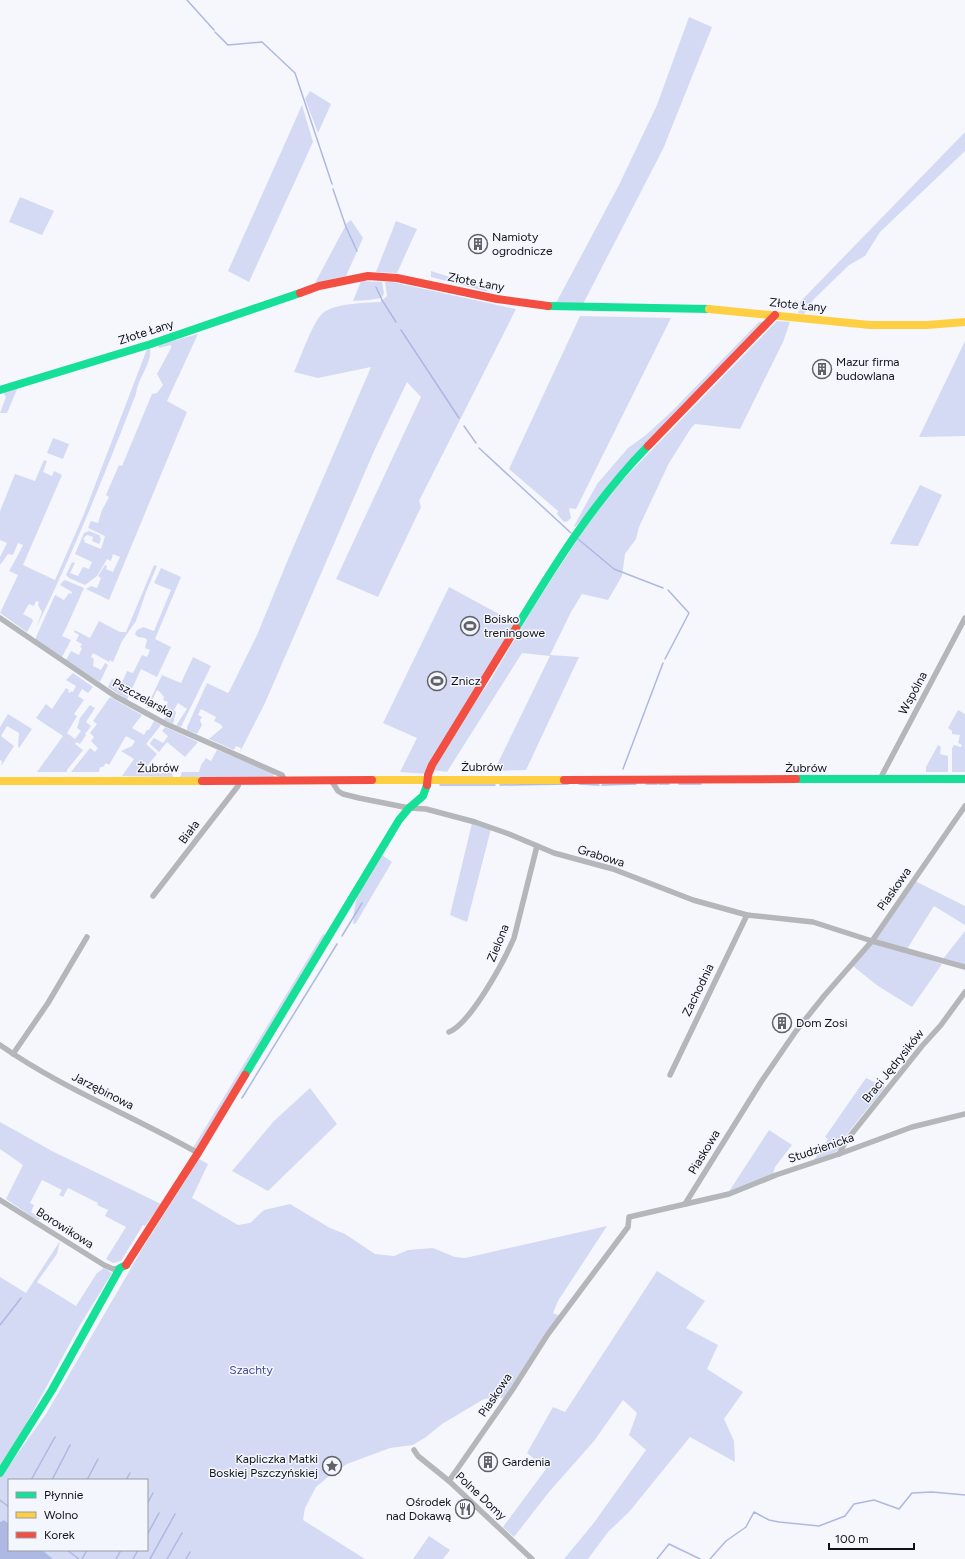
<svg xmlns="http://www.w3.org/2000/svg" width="965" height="1559" font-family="Figtree,sans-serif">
<rect width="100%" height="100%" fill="#f6f7fc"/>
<!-- green -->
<g fill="#d4daf4">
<path d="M689,17L712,27L663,149L583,304L556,303L619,185L657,105Z"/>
<path d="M310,91L331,104L318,133L305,99Z"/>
<path d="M302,105L313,142L249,282L228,271Z"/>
<path d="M965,132V151L880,232L865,256L849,265L814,299L804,314L798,313L801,308L800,302Z"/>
<path d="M20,197L54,211L42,235L9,222Z"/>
<path d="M351,220L363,238L346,276L315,283L347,223Z"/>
<path d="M396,221L417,229L397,273L376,272Z"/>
<path d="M431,271L491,290L485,291L431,277Z"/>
<path d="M361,281L382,282L384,293L382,298L369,300L353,301Z"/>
<path d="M385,282H392L516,309L419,501L421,507L378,597L336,579L421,397L407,382L375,449L265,703L240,752L241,748L236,746L234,750L209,739L223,727L220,724L214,721L216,717L201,709L198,715L202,717L200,720L202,725L197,734L187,730V727L207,683L228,693L230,690L257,635L289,557L371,367L318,378L294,372C300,359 313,321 323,313C335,303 364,303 380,302L387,296Z"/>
<path d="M580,316L671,318L576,509L569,508L571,518L568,521L564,522L557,514L558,511L509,469Z"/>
<path d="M766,321L575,527L574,526L597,484L628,448L646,435L672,411L759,322Z"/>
<path d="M777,321L790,322L783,342L740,429L695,424L691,428L669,463L639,527L636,539L625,554L622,576L608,600L582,594L571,612L550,655L579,657L526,770L494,771L550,656L522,653L447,772L433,770L454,733L492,678L534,606L583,531L614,489Z"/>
<path d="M198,334L167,401L187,412L109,600L86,589L91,586L97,588L101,578L98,576L105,565L107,566L106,569L113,572L120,557L113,554L111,561L107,559L97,576L85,585L69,578L66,575L72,562L75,563L70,573L78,576L83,567L89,569L92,562L75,554L84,533L89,531L99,535L101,539L99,544L92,541L93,537L87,535L83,539L85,540L84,542L101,549L105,536L88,528L91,521L98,523L102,510L109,497L106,495L119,465L122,466L152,394L157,393L163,385L157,374L171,348V345L159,348L158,345Z"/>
<path d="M965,341V436L919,437Z"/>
<path d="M150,348C153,363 137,379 136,394C105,473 74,552 36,628L42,612L38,605L39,602L36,601L34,606L29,604L23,614L32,619L33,621L27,632L0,613L18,575L9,571C14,562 19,554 23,545L18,543L13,555L8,554L0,565V557L7,543L0,540V511L15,474L35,481L44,460L47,461L43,472L52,476L54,471L62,475L23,565L55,580L84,514L147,349Z"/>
<path d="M18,387L7,413H0L6,397L4,394L5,391Z"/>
<path d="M53,438L69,444L63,459L47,453Z"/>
<path d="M920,485L942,495L918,546L890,544Z"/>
<path d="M154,565L157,566L146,592L136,621L122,641L113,662L110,660L109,662L93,653L91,657L94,659L93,666L101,670L105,663L108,665L100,682L66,660L71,651L79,655L82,648L80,647L82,644L76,641L79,635L74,632L75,630L67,626L62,636L71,640L62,657L36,640V637L55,595L64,600L69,593L71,594L72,592L60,585L63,581L65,580L84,588L67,626L90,638L99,621L120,632H126Z"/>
<path d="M161,568L181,577L155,639L171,647L157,677L141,669L127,700L108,687L112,679L114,680L113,682L121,685L127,671L133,673L142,655L147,657L150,650L145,648L147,640L145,638L138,637L135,634L137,630L143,627L154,631L171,590L154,583Z"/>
<path d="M449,587L512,621L514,624L428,774L400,772L417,738L383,723Z"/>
<path d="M193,657L211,666L181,727L177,726V724L187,709L178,703L174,710L176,712L173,724L164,720L166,715L163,713L162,715L161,711L162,709L164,710L168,702L163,700L164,697L160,692L157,690L149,707L146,709L162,675L181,683Z"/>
<path d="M73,673L93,687L88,693L82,689L78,696L84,700L74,714L77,716L67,733L75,739L81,731L77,728L80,718L90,705L95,708L86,722L91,726L85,734L86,735L80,744L77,742L75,744L83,750L67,770V772H37L63,736L36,718L46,704L52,709L66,688L69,690L68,692L70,693L71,691L73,692L76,686L66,680Z"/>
<path d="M110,697L142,715L132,728L144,735L147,730H149L154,721L161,725L146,744L157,754L142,772L138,773H172L173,777L112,776H122L134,759L121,751L132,746L135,741L126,736L109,765L106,763L103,767H100L99,772H71L90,748L95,752L98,748L91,741L94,737L90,733L97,724L93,721Z"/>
<path d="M958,710L965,714V772H952V748L954,745L961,747L962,745L958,743L960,735L952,734V731L948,728Z"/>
<path d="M8,714L32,729L19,748L18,746L19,733L7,726L1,736L14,746L1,766L2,761L0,760V727Z"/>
<path d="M165,727L198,742L185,757L167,742L159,752L150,744V743L154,738L163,743L168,736L162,731Z"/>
<path d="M938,745L941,747L940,754L948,756V772H926V767Z"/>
<path d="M217,750L273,773L274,777H180L182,772H199L201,765L206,758L211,761Z"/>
<path d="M472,823L491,829L467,922L450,915Z"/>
<path d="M382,855L392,862L356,923L353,924L354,911L357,897Z"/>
<path d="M915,881L965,906V925L934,906L907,949L875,940Z"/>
<path d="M965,931V965L943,959Z"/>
<path d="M323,934L326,935L197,1150L193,1148Z"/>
<path d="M873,942L942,964L912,1007L878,986L853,966Z"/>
<path d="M866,1078L885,1087L843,1139L837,1151L821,1159L814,1160L828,1139L825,1137Z"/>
<path d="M310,1088L337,1124L268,1191L232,1171L274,1121Z"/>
<path d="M0,1122L52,1151L161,1204L145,1226L143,1225L121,1261L113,1263L106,1259L126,1227L105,1216L108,1210L97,1205L98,1203L68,1188L63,1197L59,1195L62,1190L42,1180L30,1203L34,1205L31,1212L40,1217L39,1220L34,1218L6,1199L23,1165L0,1149Z"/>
<path d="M769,1130L792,1145L775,1167L773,1174L728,1193Z"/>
<path d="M199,1159L208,1164L192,1198L238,1225L250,1223L264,1210L290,1204L330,1228L345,1234L375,1254L394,1256L408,1250L433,1248L455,1257L465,1258L607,1226L558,1301L553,1313L562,1317L506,1399L496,1397L484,1399L442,1424L426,1437L413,1445L390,1448L347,1464L329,1476L316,1487L305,1508L303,1520L365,1559H53L42,1550H147V1480H9V1524L4,1520L0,1522V1478L46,1414L144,1246Z"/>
<path d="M60,1241L57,1254L37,1282L76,1306L97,1273L104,1268L112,1273L80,1325L12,1450L0,1466V1277L26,1293Z"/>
<path d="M657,1271L705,1301L686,1328L718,1345L707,1369L743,1392L724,1419L734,1441L735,1462L690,1437L629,1512L608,1532L588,1559H564L593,1524L646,1450L629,1435L637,1413L623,1400L594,1441L549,1492L514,1537L503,1527L546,1469L527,1453L553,1407L565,1412Z"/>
<path d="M429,1536L450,1550L443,1559H413Z"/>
</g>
<!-- water -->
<path fill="#adb8e3" d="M4,1520L9,1524V1550H42L53,1559H0V1522Z"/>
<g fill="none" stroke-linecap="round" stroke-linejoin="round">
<!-- stream -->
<g stroke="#adb8e3" stroke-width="1.5">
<path d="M187,0L214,30"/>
<path d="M215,32L228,45L262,42L295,73L332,184"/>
<path d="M333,189L346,227L357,251"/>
<path d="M376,287L382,300L396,322"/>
<path d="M401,330L459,418"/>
<path d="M464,426L476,443"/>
<path d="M479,448L571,533"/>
<path d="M578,539L614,569L663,588"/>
<path d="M665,659L689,613L668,590"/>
<path d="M623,769L663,663"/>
<path d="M579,784L599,785"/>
<path d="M646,784H657"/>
<path d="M659,784H669"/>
<path d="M679,784H701"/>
<path d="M440,785H495"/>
<path d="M500,785L568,784"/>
<path d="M602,785L636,784"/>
<path d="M342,936L362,903"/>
<path d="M242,1098L337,944"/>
<path d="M0,1325L21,1298"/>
<path d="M31,1480L55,1437"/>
<path d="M52,1480L70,1445"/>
<path d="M87,1480L98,1459"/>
<path d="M126,1480L130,1473"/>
<path d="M0,1500L9,1507"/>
<path d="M147,1504L153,1493"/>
<path d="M147,1535L159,1513"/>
<path d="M67,1550L79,1559"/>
<path d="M82,1559L87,1550"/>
<path d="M116,1559L121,1550"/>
<path d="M133,1559L138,1550"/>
<path d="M150,1559L175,1514"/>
<path d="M167,1559L182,1533"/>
<path d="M186,1559L190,1552"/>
<path d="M657,1559L669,1544L700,1559"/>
<path d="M710,1559L726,1541L746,1527L754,1512L769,1520L779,1522L819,1526L845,1516L854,1504L874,1500L899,1509L912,1493L932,1492L965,1495"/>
</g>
<!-- street -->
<g stroke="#b5b6b9" stroke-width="5.5">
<path d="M0,618L115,696L166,724L282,775L284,779"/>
<path d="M880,779L965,618"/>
<path d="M331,780L338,791L343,794L359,798L409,808L426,809L475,822L509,834L554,853L613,869L693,900L747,915L813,922L872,941L965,967"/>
<path d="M153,896L238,786L240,780"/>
<path d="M449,1032C471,1023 504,961 514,938L537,846"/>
<path d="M0,1045C61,1088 133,1116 198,1153"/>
<path d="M13,1054L48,1003L87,937"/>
<path d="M670,1075L747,915"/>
<path d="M839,1154L846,1141L922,1046L941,1025L965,992"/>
<path d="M0,1200L104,1265L113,1269L120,1268"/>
<path d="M685,1204L761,1082L796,1031L824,996L872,941L965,806"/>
<path d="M414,1450L418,1456L449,1481L532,1559"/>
<path d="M449,1481L513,1389L548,1334L628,1227L629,1217L729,1194L776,1175L839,1154L912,1127L965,1114"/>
</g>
<!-- fast -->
<g stroke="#16e098" stroke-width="8">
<path d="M548,306L709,309"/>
<path d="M0,390L151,344L300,293"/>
<path d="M516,628C555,564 595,500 648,446"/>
<path d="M796,779H965"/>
<path d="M245,1075L399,820L409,808L423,796L427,785"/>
<path d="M0,1473L52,1390L120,1268L126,1265"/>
</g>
<!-- slow -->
<g stroke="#ffcf43" stroke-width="8">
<path d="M709,309L870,325H927L965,322"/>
<path d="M372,780H564"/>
<path d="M0,781H202"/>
</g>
<!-- jam -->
<g stroke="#f24e42" stroke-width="8">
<path d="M300,293L319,286L368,276L397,278L497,299L548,306"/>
<path d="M648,446L775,315"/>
<path d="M564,780L796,779"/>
<path d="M202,781L372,780"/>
<path d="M427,785L428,775L432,765L516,628"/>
<path d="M126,1265L198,1153L245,1075"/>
</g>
</g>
<!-- icons -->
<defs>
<g id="building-ring" transform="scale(1)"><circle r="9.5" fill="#f4f6fe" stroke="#616267" stroke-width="1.5"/><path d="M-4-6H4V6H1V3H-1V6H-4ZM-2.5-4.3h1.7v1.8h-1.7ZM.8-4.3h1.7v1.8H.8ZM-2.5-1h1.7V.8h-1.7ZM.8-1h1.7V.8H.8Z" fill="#616267"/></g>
<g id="stadium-ring" transform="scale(1)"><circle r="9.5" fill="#f4f6fe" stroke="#616267" stroke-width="1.5"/><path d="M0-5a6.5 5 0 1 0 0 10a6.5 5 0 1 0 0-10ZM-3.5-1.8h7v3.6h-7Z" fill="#616267"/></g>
<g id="sight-ring" transform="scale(1)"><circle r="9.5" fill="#f4f6fe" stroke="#616267" stroke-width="1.5"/><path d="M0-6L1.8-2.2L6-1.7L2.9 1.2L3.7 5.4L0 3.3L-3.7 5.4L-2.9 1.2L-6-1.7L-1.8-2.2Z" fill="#616267"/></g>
<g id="restaurant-ring" transform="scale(1)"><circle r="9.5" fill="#f4f6fe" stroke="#616267" stroke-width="1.5"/><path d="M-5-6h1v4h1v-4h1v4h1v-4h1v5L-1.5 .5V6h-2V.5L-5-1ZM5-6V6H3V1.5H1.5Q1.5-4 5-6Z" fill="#616267"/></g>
</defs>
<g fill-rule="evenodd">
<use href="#building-ring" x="478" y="244"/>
<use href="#building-ring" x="822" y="369"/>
<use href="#stadium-ring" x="470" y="626"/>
<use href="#stadium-ring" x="437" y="681"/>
<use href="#building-ring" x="782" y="1023"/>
<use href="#building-ring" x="488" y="1462"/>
<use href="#sight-ring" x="332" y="1466"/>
<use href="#restaurant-ring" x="465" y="1509"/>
</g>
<g text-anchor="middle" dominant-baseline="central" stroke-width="3" stroke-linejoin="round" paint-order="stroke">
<!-- poi labels -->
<g font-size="12" fill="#111217" stroke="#f4f6fe" text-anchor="start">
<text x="492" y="237">Namioty<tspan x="492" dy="14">ogrodnicze</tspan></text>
<text x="836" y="362">Mazur firma<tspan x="836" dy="14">budowlana</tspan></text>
<text x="484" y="619">Boisko<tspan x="484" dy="14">treningowe</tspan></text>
<text x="451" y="681">Znicz</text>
<text x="796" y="1023">Dom Zosi</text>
<text x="318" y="1459" text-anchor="end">Kapliczka Matki<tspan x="318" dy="14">Boskiej Pszczyńskiej</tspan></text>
<text x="502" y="1462">Gardenia</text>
<text x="451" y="1502" text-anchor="end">Ośrodek<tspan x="451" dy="14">nad Dokawą</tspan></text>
</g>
<!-- street labels -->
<g font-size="12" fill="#111217" stroke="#f4f6fe">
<text transform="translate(476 282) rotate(11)">Złote Łany</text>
<text transform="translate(798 305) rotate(6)">Złote Łany</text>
<text transform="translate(146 332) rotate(-18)">Złote Łany</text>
<text transform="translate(913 693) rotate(-62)">Wspólna</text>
<text transform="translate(143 698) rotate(29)">Pszczelarska</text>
<text x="482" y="767">Żubrów</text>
<text transform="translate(158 768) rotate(-1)">Żubrów</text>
<text x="806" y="768">Żubrów</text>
<text transform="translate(189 832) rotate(-53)">Biała</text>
<text transform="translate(601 856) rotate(17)">Grabowa</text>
<text transform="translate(894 889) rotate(-55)">Piaskowa</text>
<text transform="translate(498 943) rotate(-68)">Zielona</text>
<text transform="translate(698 990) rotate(-64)">Zachodnia</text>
<text transform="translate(893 1066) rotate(-51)">Braci Jędrysików</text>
<text transform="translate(103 1091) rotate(27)">Jarzębinowa</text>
<text transform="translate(821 1148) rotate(-19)">Studzienicka</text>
<text transform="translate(704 1152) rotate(-59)">Piaskowa</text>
<text transform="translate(65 1228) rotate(32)">Borowikowa</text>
<text transform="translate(495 1395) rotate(-56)">Piaskowa</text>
<text transform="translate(481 1496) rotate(43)">Polne Domy</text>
</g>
<!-- park labels -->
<g font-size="12" fill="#414e96" stroke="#f4f6fe">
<text x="251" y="1370">Szachty</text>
</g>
</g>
<!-- legend -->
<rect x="8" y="1479" width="140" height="72" fill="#f4f6fe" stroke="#999ba2"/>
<rect x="16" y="1492" width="20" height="6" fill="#16e098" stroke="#999ba2"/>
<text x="44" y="1499" font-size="12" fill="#111217">Płynnie</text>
<rect x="16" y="1512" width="20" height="6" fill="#ffcf43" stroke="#999ba2"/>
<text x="44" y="1519" font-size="12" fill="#111217">Wolno</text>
<rect x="16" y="1532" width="20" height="6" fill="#f24e42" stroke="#999ba2"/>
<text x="44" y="1539" font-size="12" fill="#111217">Korek</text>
<!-- scale -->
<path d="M829 1543v6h85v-6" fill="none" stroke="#111217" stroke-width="2"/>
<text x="835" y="1543" font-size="12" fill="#111217" stroke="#f4f6fe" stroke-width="3" paint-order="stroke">100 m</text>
</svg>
